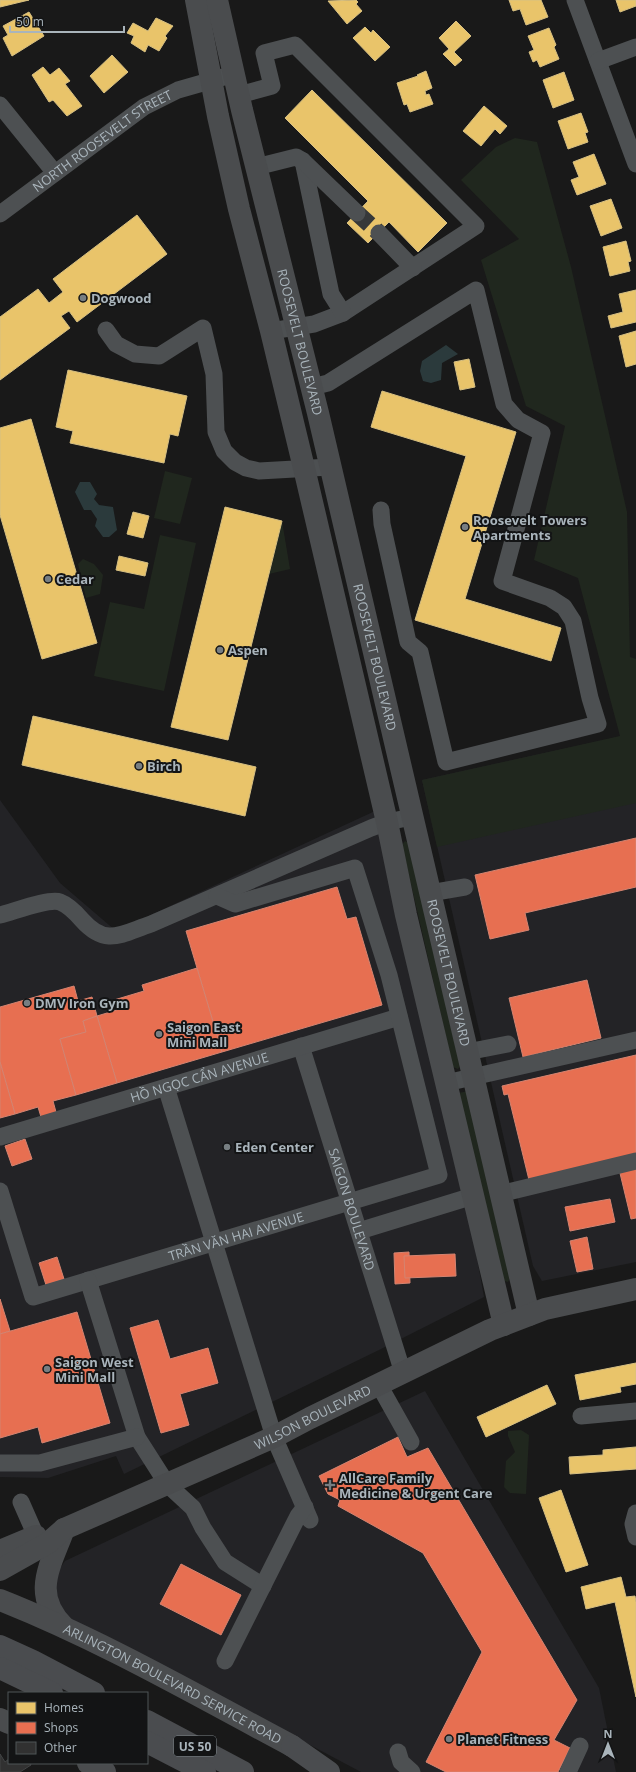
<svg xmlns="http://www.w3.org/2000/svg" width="636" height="1772" font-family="'Open Sans',sans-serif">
<rect width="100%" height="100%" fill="#191919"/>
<!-- built -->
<g fill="#232326">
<path d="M636,733V1262L542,1281L533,1266L422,780Z"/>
<path d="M0,800L60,883L116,931L375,811L468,1208L484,1297L379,1350L124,1474L116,1456L48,1478L0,1477Z"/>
<path d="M425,1391L599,1688L616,1772H361L127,1648L74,1622L57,1610L53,1578L65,1561Z"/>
</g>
<!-- green -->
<g fill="#20271e">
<path d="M515,138L537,142L571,267L627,512L630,657L636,659V803L437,847L422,780L620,736L578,578L534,560L565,426L526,406L481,260L519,239L461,180L496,147Z"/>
<path d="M165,471L192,478L180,524L154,518Z"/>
<path d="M282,521L290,569L269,574Z"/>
<path d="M160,535L196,543L164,691L94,676L110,602L144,609Z"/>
<path d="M83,559L94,564L103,575L100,594L86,598L78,564Z"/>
<path d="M405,841L409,843L460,1066L458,1069L453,1067L402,845Z"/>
<path d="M469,1091L510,1278L508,1282L501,1280L458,1093Z"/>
<path d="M521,1430L529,1435L526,1494L510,1493L504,1487L506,1461L515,1452L508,1436V1431Z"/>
</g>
<!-- water -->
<g fill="#2b3a3c">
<path d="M446,345L458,354L442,363L441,380L431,383L423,381L420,371L422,361Z"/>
<path d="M80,482H90L97,494L94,499L99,505L113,507L117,530L109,537H103L95,526L97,519L91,510H84L75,492Z"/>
</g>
<!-- homes -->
<g fill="#e9c46a" stroke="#d6bf82">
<path d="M0,0H29L0,7Z"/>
<path d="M356,0L358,2L356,4L362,11L347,24L328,1Z"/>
<path d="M509,0H541L548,17L526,25L520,9L513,11Z"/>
<path d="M616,0H636V6L620,12Z"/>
<path d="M29,12L44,36L12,56L3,38L8,35L3,26Z"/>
<path d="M156,18L173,26L165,36L167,38L159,51L148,45L145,52L131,43L134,36L127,33L133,23L148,31Z"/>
<path d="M456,21L471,36L454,52L462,60L455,66L443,54L449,49L439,38Z"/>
<path d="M365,27L371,33L373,30L390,47L375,61L353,38Z"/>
<path d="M549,28L556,45L554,47L559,59L540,67L537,60L533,62L529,52L534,50L528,36Z"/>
<path d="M112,55L128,72L104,93L90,76Z"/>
<path d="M43,67L50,75L59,68L70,81L65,84L82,106L67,116L53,100L49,102L32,75Z"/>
<path d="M426,71L432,88L425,91L426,95L429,94L433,104L410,112L407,104L404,105L397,83L418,76L417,75Z"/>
<path d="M564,72L574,100L553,108L543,80Z"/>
<path d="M312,90L447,223L418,252L389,222L368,243L347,223L368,201L285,118Z"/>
<path d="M484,106L507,126L500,134L495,129L481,146L463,131Z"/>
<path d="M581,113L588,132L585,133L588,142L568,149L558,121Z"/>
<path d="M594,154L606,184L577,195L571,180L579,177L573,162Z"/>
<path d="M611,199L622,228L601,236L590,206Z"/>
<path d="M137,215L167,254L77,322L69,311L61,316L70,328L0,380V317L38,289L49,303L63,292L53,279Z"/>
<path d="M626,241L631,261L628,262L630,271L610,276L603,247Z"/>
<path d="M636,290V322L611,328L608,316L623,312L619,294Z"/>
<path d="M636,331V364L626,367L619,336Z"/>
<path d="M469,359L475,387L460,390L454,362Z"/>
<path d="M68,370L187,396L178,436L170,434L164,463L70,443L73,431L56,427Z"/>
<path d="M382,391L516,432L465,599L561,628L551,661L415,620L466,456L371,427Z"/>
<path d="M31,419L97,643L42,659L0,515V428Z"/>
<path d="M225,507L282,521L228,740L171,727Z"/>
<path d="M133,512L149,516L143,538L127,534Z"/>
<path d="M119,556L148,563L145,576L116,570Z"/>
<path d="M33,716L256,767L245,816L22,765Z"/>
<path d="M636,1363V1384L620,1387L621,1392L580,1400L575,1375Z"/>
<path d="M547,1385L556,1404L486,1437L477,1417Z"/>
<path d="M636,1447V1469L570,1474L569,1457L603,1455V1450Z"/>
<path d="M561,1490L588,1565L566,1572L539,1498Z"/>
<path d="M621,1577L626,1597L635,1596L636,1602V1697L615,1602L586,1609L581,1587Z"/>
</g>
<!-- shops -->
<g fill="#e76f51" stroke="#d48471">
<path d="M636,838V887L525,913L529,930L490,939L475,875Z"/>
<path d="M337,887L347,919L356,917L382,1005L222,1052L186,931Z"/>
<path d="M197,968L222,1052L117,1083L97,1016L117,1010L114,1000L144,991L142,985Z"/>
<path d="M587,980L601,1038L523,1057L509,998Z"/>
<path d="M74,986L78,1001L92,997L97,1016L83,1021L86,1032L60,1039L76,1095L53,1101L56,1112L41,1117L38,1107L15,1114L0,1062V1007Z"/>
<path d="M97,1016L117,1083L76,1095L60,1039L86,1032L83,1021Z"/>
<path d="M636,1055V1155L529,1180L508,1094L504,1095L502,1086Z"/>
<path d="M0,1062L15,1114L0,1118Z"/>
<path d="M25,1139L32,1159L12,1166L5,1146Z"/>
<path d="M636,1165V1218L631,1219L619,1169Z"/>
<path d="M610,1199L615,1222L570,1231L565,1207Z"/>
<path d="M587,1237L593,1269L577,1272L570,1241Z"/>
<path d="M409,1252L410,1283L395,1284L394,1253Z"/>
<path d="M455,1254L456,1276L405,1278L404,1256Z"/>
<path d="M57,1257L64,1279L46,1285L39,1263Z"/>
<path d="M0,1299L10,1331L0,1334Z"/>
<path d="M77,1312L110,1423L42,1443L38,1427L0,1438V1334Z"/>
<path d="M158,1320L170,1359L208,1348L218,1383L180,1394L189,1425L161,1433L130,1328Z"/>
<path d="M398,1437L407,1457L428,1448L577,1700L554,1740L570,1748L558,1772H446L426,1762L482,1652L423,1553L338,1506L340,1500L328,1494L319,1476Z"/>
<path d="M181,1564L241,1595L221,1635L160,1604Z"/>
</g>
<!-- building -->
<path fill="#313131" stroke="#424445" d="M0,1754L5,1762L9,1759V1763H30L31,1765L20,1772H0Z"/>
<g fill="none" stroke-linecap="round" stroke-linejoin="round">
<!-- minor-tunnel -->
<path stroke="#363839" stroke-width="17" stroke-dasharray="17 8" stroke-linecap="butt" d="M357,213L379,233"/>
<!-- minor -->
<g stroke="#4d5052" stroke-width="17">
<path d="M575,0L636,164"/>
<path d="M598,61L636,47"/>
<path d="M239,95L272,86L264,53L295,45L476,226L343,313L314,324L271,331"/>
<path d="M0,105L55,173"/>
<path d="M303,161L331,294L343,313"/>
<path d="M256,167L296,157L303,161L357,213"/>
<path id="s1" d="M0,214L144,107L178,90L234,74"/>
<path d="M379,233L413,268"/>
<path d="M106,330L116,344L135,354L159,356L203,328L214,374L216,432L224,451L235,462L246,468L259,471L330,467"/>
<path d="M312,387L328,383L476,290L504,404L518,420L542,433L502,581L550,598L564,607L573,621L590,698L598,724L446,762L420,652L408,642L382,524L381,510"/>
<path d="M430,893L465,887"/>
<path d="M0,915C13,912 49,898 60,902C68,905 76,913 82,920C106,947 121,934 151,924L371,828L387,822L412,817"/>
<path id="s2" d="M301,1046L403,1373"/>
<path d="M467,1052L508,1044"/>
<path d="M446,1083L636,1040"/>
<path d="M166,1087L274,1437L310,1520"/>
<path id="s3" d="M0,1137L399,1017"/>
<path id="s4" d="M0,1191L33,1297L439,1175L389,975L355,868L235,904L217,896"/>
<path d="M500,1194L636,1161"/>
<path d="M359,1231L473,1196"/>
<path d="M88,1280L137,1437L167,1484L193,1508L203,1528L225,1562L263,1586"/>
<path d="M379,1385L411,1442"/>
<path d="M581,1416L636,1411"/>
<path d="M0,1463H40L137,1437"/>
<path d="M21,1502L36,1536"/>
<path d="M636,1513L633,1524L636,1537"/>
<path d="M225,1661L298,1516L305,1507"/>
<path d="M398,1752L401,1762L412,1772"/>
<path d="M568,1772L580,1746"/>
</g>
<!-- major -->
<g stroke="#4a4c4e" stroke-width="22">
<path d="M196,0L218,116L239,209L271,331L304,468L387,822L406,915L504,1325"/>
<path id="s5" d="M217,0L242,110L318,413L529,1315"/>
<path d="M64,1529C50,1567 31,1594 64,1627"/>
<path d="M0,1551L36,1536"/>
<path id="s6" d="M0,1570L48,1543L64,1529L274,1437L310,1418L490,1330L545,1309L636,1289"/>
<path id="s7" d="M0,1600C101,1640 196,1695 292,1746"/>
<path d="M0,1719L9,1723"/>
<path d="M88,1763L105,1772"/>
</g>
<!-- highway -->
<g stroke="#4a4c4f" stroke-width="22">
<path d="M0,1646L33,1661L94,1693"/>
<path d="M0,1668L52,1693"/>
<path d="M147,1721L243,1772"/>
<path d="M147,1742L205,1772"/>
<path d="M292,1746L329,1772"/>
</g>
</g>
<!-- markers -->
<g fill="#777e82" stroke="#131415" stroke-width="1.5">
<circle cx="83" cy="298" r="4"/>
<circle cx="465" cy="527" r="4"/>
<circle cx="48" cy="579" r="4"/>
<circle cx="220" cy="650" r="4"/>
<circle cx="139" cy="766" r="4"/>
<circle cx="27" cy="1003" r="4"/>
<circle cx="159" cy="1034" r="4"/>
<circle cx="227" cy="1147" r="4"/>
<circle cx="47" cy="1369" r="4"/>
<path d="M328 1479h4v4h4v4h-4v4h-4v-4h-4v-4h4z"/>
<circle cx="449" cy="1739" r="4"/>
</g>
<g text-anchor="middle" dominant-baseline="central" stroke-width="4" stroke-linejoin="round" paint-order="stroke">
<!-- shield labels -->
<rect fill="#131415" stroke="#7c8489" stroke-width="1" x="174" y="1736" width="42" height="20" rx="3"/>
<g font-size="12" font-weight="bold" fill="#a9b4bb">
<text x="195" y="1746">US 50</text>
</g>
<!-- street labels -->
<g font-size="13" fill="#a9b4bb" stroke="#131415">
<text stroke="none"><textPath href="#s1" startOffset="126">NORTH ROOSEVELT STREET</textPath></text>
<text stroke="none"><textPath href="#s5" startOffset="352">ROOSEVELT BOULEVARD</textPath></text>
<text stroke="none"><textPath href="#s5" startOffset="676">ROOSEVELT BOULEVARD</textPath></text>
<text stroke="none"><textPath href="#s5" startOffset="1000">ROOSEVELT BOULEVARD</textPath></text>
<text stroke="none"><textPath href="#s3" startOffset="208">HỒ NGỌC CẨN AVENUE</textPath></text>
<text stroke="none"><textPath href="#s2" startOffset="171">SAIGON BOULEVARD</textPath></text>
<text stroke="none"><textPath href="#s4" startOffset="323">TRẦN VĂN HAI AVENUE</textPath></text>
<text stroke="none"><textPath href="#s6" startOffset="349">WILSON BOULEVARD</textPath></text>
<text stroke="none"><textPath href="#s7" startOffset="192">ARLINGTON BOULEVARD SERVICE ROAD</textPath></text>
</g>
<!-- poi labels -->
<g font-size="13" font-weight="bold" fill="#a9b4bb" stroke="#131415" text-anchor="start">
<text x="91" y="298">Dogwood</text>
<text x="473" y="520">Roosevelt Towers<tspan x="473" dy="15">Apartments</tspan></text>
<text x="56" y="579">Cedar</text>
<text x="228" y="650">Aspen</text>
<text x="147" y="766">Birch</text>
<text x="35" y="1003">DMV Iron Gym</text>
<text x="167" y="1027">Saigon East<tspan x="167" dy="15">Mini Mall</tspan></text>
<text x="235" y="1147">Eden Center</text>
<text x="55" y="1362">Saigon West<tspan x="55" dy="15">Mini Mall</tspan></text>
<text x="339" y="1478">AllCare Family<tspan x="339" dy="15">Medicine &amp; Urgent Care</tspan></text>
<text x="457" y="1739">Planet Fitness</text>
</g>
</g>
<!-- legend -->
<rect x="8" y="1692" width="140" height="72" fill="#131415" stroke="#4f5457"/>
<rect x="16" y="1702" width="20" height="12" fill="#e9c46a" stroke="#4f5457"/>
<text x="44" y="1712" font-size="12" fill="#a9b4bb">Homes</text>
<rect x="16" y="1722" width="20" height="12" fill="#e76f51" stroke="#4f5457"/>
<text x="44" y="1732" font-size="12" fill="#a9b4bb">Shops</text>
<rect x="16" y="1742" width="20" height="12" fill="#313131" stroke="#4f5457"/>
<text x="44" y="1752" font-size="12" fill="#a9b4bb">Other</text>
<!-- north arrow -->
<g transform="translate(608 1744)" stroke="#131415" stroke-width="3" paint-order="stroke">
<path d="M0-3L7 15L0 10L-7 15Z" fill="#a9b4bb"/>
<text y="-6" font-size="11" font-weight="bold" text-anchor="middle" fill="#a9b4bb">N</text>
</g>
<!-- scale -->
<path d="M10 26v6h114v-6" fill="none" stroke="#a9b4bb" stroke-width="2"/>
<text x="16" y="26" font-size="12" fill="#a9b4bb" stroke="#131415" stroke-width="3" paint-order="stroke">50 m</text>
</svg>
